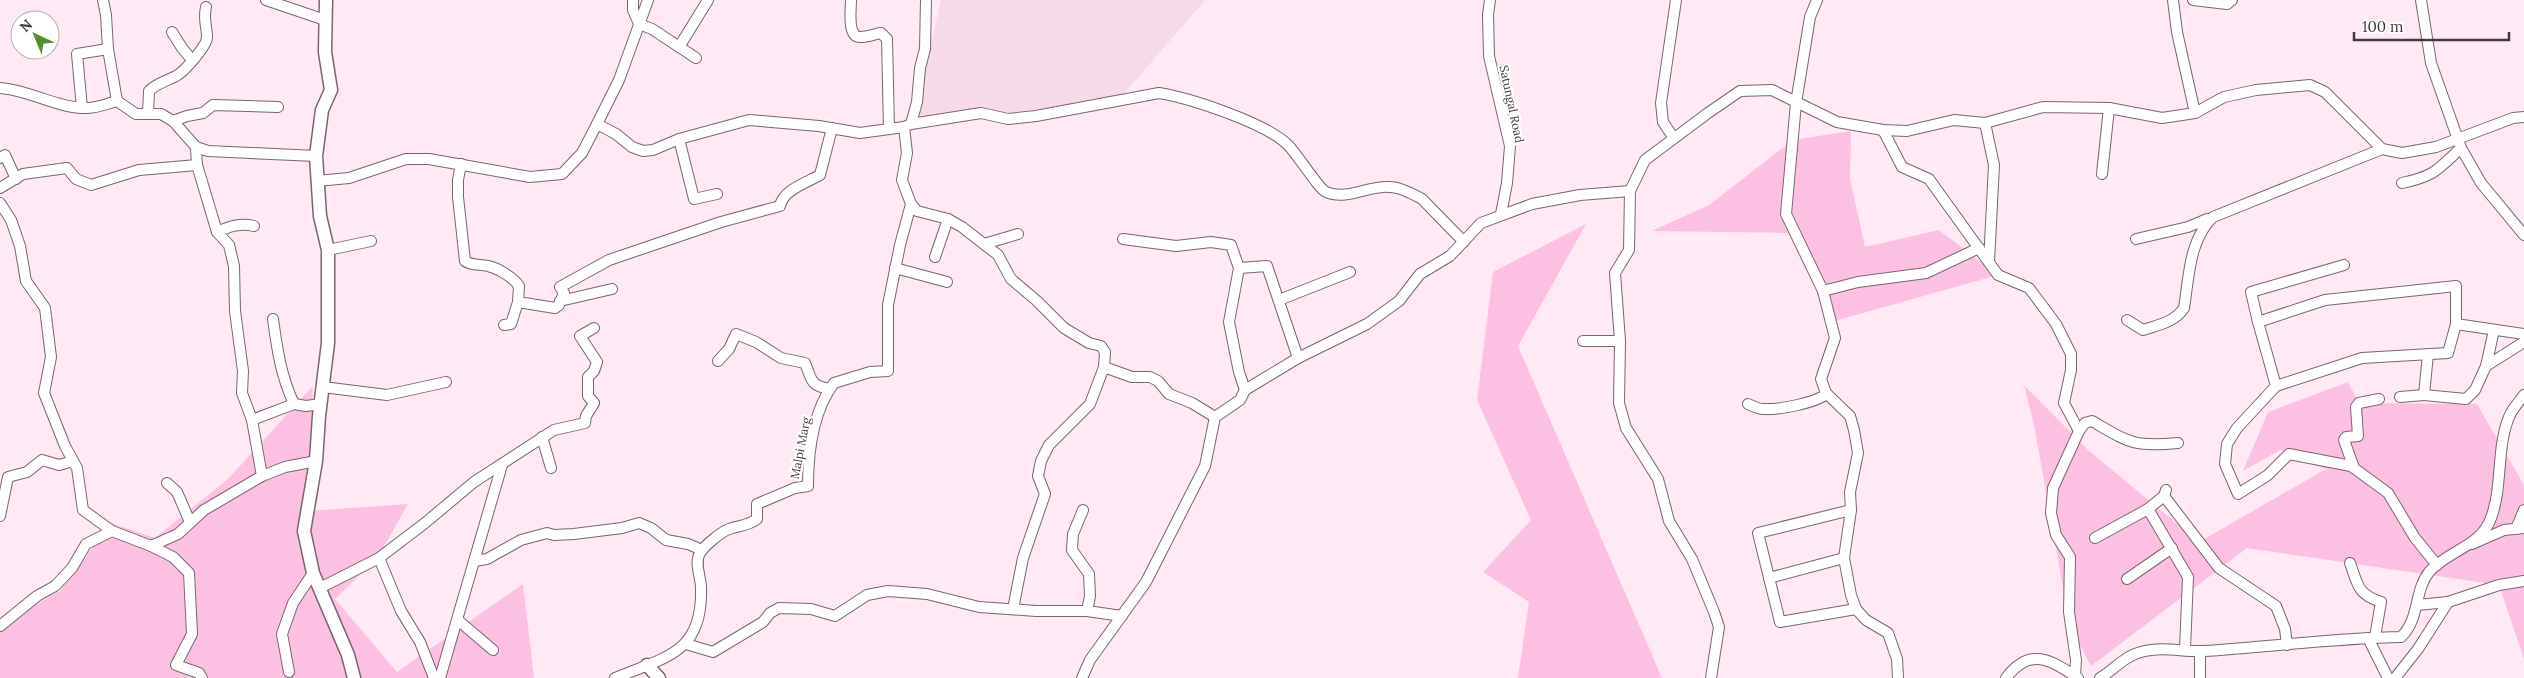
<svg xmlns="http://www.w3.org/2000/svg" width="2524" height="678" font-family="Lora,serif">
<rect width="100%" height="100%" fill="#fee9f4"/>
<!-- built -->
<path fill="#f7dae9" d="M941,0H1205L1117,102L914,121Z"/>
<!-- green -->
<g fill="#fcc1e2">
<path d="M1851,131L1850,179L1865,247L1939,230L1998,275L1831,322L1795,233L1652,231L1709,205L1793,140Z"/>
<path d="M1586,224L1518,346L1662,678H1518L1529,602L1483,572L1531,520L1477,400L1493,272Z"/>
<path d="M2348,382L2359,403L2477,404L2524,485V659L2499,585L2247,548L2091,666L2070,627L2034,425L2024,385L2088,450L2199,542L2326,469L2280,450L2243,471L2268,412Z"/>
<path d="M313,386L308,511L408,504L378,557L335,599L397,672L523,584L534,678H0V625L60,591L111,523L155,538L228,479Z"/>
</g>
<g fill="none" stroke-linecap="round" stroke-linejoin="round">
<!-- minor casing -->
<g stroke="#78666f" stroke-width="12">
<g id="minor">
<path d="M103,0L106,15L108,49L117,101"/>
<path d="M266,0L325,20"/>
<path d="M633,0V10L639,24L652,29L696,58"/>
<path d="M851,0C851,9 847,37 860,37C867,37 875,34 881,33L887,39L889,129"/>
<path d="M1490,0L1488,15L1489,56L1510,146L1507,183L1501,214"/>
<path d="M1817,0L1810,17L1796,103L1786,214L1823,291L1835,338L1821,379L1826,393L1850,416L1854,430L1858,453L1850,492L1851,510L1844,558L1851,595L1856,609L1866,620L1888,633L1897,659L1898,678"/>
<path d="M2173,0L2177,32L2195,113"/>
<path d="M2193,0L2227,4L2232,0"/>
<path d="M2421,0L2431,63L2461,148L2481,183L2524,235"/>
<path d="M172,32L182,48L192,60"/>
<path d="M679,47L708,0"/>
<path d="M0,88C29,90 55,107 83,108C95,109 106,104 117,101L136,114H161L173,121L196,147L208,151L316,156"/>
<path d="M82,108L77,54L108,49"/>
<path d="M148,113L149,91C157,83 167,81 176,76C184,72 207,46 207,37C207,26 203,20 206,7"/>
<path d="M173,121L187,116L203,113L213,105L278,107"/>
<path d="M1985,123L1994,165L1989,262"/>
<path d="M597,124L619,80L648,0"/>
<path d="M911,124L917,102L920,68L925,49L926,0"/>
<path d="M1883,130L1902,167L1929,179L1998,275L2029,288L2056,324L2071,354V370L2064,403L2079,431"/>
<path d="M1673,137L1663,122L1661,103L1676,0"/>
<path d="M679,139L694,199L717,194"/>
<path d="M196,147L197,165L217,232L229,245L234,266L235,311L243,371L242,393L252,420"/>
<path d="M0,158L5,155L16,179"/>
<path d="M461,164L458,180V197L465,261C472,266 480,264 488,266C498,268 514,278 519,286L518,302L555,308L559,305L564,293L560,287L609,260L721,222L780,206C783,190 806,183 820,175L832,128"/>
<path d="M2102,174L2109,108"/>
<path d="M317,181L349,178L406,159H429L530,177L562,174L582,153L597,124L616,134L632,147L643,151L653,150L679,139L749,120L819,126L860,133L904,127L911,124L981,113L1008,119L1036,116L1159,93C1190,98 1266,123 1288,145C1297,154 1319,189 1326,192C1347,201 1369,185 1390,187C1400,187 1413,194 1422,199L1464,242"/>
<path d="M2402,183C2435,176 2437,170 2461,148"/>
<path d="M0,188L23,174L67,168L76,179L91,185L139,170L197,165"/>
<path d="M0,203L11,220L20,246L26,281L45,308L51,357L44,393L65,446L77,468L83,510L112,531L151,546L178,534L204,510L262,476L285,467L316,461"/>
<path d="M911,204L917,211L948,219L962,227L998,255L1011,279L1037,301L1064,328L1089,343L1101,346L1105,352L1104,367L1090,404L1049,445L1041,461L1038,476L1045,494L1023,558L1013,609"/>
<path d="M217,232C230,226 240,223 254,226"/>
<path d="M1123,239L1176,246L1211,242L1231,245L1239,268L1229,322L1239,372L1245,390"/>
<path d="M2136,239L2188,227L2207,219"/>
<path d="M984,244L1018,234"/>
<path d="M328,250L371,241"/>
<path d="M935,257L948,219"/>
<path d="M895,268L947,282"/>
<path d="M1239,268L1267,266L1298,358"/>
<path d="M1823,291L1858,282L1926,273L1979,248"/>
<path d="M1279,300L1350,272"/>
<path d="M560,301L612,289"/>
<path d="M273,319C277,349 281,376 294,404"/>
<path d="M2127,320L2143,330C2158,325 2175,322 2184,308C2189,277 2189,240 2213,217L2382,149"/>
<path d="M2258,322L2251,292L2344,265"/>
<path d="M504,325L511,324L518,302"/>
<path d="M1583,341H1620"/>
<path d="M718,361L729,349L736,334L756,342L781,358L805,363C812,379 809,385 829,389"/>
<path d="M2486,366L2494,330"/>
<path d="M1104,367L1132,377H1150L1158,381L1169,394L1192,403L1215,417"/>
<path d="M2276,386L2258,322L2325,300L2456,286V324L2524,334"/>
<path d="M323,387L387,395L446,382"/>
<path d="M2424,395L2466,399L2475,390L2486,366L2524,342"/>
<path d="M2400,397L2424,395L2428,354"/>
<path d="M1748,404C1753,406 1758,409 1763,409C1780,410 1814,403 1827,394"/>
<path d="M542,437L551,468"/>
<path d="M2354,468L2344,440L2346,437L2358,436L2356,407L2359,403L2379,399"/>
<path d="M262,476L252,420L294,404L306,406L321,404"/>
<path d="M167,483L177,492L190,522"/>
<path d="M2164,496L2219,568L2276,606L2285,629L2287,645"/>
<path d="M2148,509L2164,496L2166,490"/>
<path d="M1083,510L1073,534L1072,550L1089,574L1090,596L1087,611"/>
<path d="M1851,510L1758,533L1780,622L1856,609"/>
<path d="M0,516L8,477L27,472L42,460L59,465L73,461"/>
<path d="M2516,529L2524,510"/>
<path d="M2095,538L2148,509L2188,577L2185,649"/>
<path d="M2472,544L2504,530L2524,528"/>
<path d="M151,546L173,557L189,573L192,634L176,665L199,673L202,678"/>
<path d="M379,558L401,611L420,642L434,678"/>
<path d="M474,561L487,559L521,540L547,533L554,535L574,534L622,528L639,523L651,528L666,540L688,544L702,550"/>
<path d="M2350,563C2358,585 2357,594 2381,602L2375,637"/>
<path d="M2437,565L2415,538L2388,493L2351,466L2289,454L2268,475L2238,494L2225,464L2227,444L2237,428L2276,386L2362,358L2448,353L2456,324"/>
<path d="M1769,578L1844,558"/>
<path d="M2127,579L2172,548"/>
<path d="M320,588L379,558L425,523L474,482L554,430L585,423L586,416L594,403L588,396V377L594,371L597,362L580,336L594,328"/>
<path d="M2417,605L2448,602L2499,585L2524,581"/>
<path d="M459,621L493,650"/>
<path d="M0,626L37,596L55,586L72,568L86,544L112,531"/>
<path d="M2368,638L2388,678"/>
<path d="M686,644L713,652L763,622L770,613L779,608L811,609L835,616L867,595L888,591L927,594L979,607L1036,611H1087L1122,616"/>
<path d="M2200,651V678"/>
<path d="M289,672L282,634L293,603L313,573"/>
<path d="M2075,676L2076,660L2069,612L2070,557L2056,535L2051,513L2053,488L2079,431L2085,423L2092,421C2130,443 2133,447 2178,443"/>
<path d="M440,678L502,465"/>
<path d="M615,678C666,657 703,653 701,588C701,577 694,563 700,553C704,546 721,532 729,529C740,525 748,526 757,519V504L795,488L808,486C808,452 813,411 834,383L870,372L888,371V305L900,245L911,204L902,180L907,153L904,127"/>
<path d="M1082,678L1090,660L1146,582L1205,466L1215,417L1240,400L1245,390L1298,358L1367,324L1399,301L1420,274L1450,256L1481,223L1532,204L1580,195L1630,191"/>
<path d="M1711,678L1719,627L1714,612L1692,559L1669,521L1658,479L1626,428L1619,403L1620,341L1615,273L1629,250L1630,191L1645,160L1708,113L1740,91L1772,90L1837,122L1883,130L1907,131L1954,120L1985,123L2043,107L2109,108L2162,118L2195,113L2224,97L2256,90L2310,85L2325,92L2382,149L2402,153L2436,147L2513,118L2524,117"/>
<path d="M2006,678C2030,646 2051,660 2078,678"/>
<path d="M2100,678C2112,671 2122,659 2135,654C2157,645 2180,652 2203,651C2269,647 2335,638 2401,637C2420,619 2414,591 2429,572C2448,550 2481,547 2491,518C2503,486 2496,449 2509,417C2512,409 2519,402 2524,395"/>
<path d="M2395,678L2418,649L2448,602"/>
</g>
</g>
<!-- tertiary casing -->
<g stroke="#78666f" stroke-width="15">
<g id="tertiary">
<path d="M326,0L325,52L331,90L322,110L316,156L320,216L328,250V343L319,416L316,461L304,531L313,573L348,655L354,678"/>
<path d="M647,665L659,678"/>
</g>
</g>
<!-- minor -->
<use href="#minor" stroke="#fff" stroke-width="10"/>
<!-- tertiary -->
<use href="#tertiary" stroke="#fff" stroke-width="12"/>
</g>
<g text-anchor="middle" dominant-baseline="central" stroke-width="4.5" stroke-linejoin="round" paint-order="stroke">
<!-- street labels -->
<g font-size="12" fill="#423a3e" stroke="#fff">
<text transform="translate(1512 104) rotate(78)">Satungal Road</text>
<text transform="translate(800 448) rotate(-79)">Malpi Marg</text>
</g>
</g>
<!-- north arrow -->
<g transform="translate(35 35) rotate(316)"><circle r="24" fill="#ffffff" stroke="#b3b0b2"/>
<path d="M0-4L9 19L0 12L-9 19Z" fill="#548e2b"/>
<text y="-8" font-size="14" font-weight="bold" text-anchor="middle" fill="#423a3e">N</text>
</g>
<!-- scale -->
<path d="M2354 32v8h155v-8" fill="none" stroke="#423a3e" stroke-width="2.5"/>
<text x="2362" y="32" font-size="15" fill="#423a3e" stroke="#ffffff" stroke-width="4" paint-order="stroke">100 m</text>
</svg>
